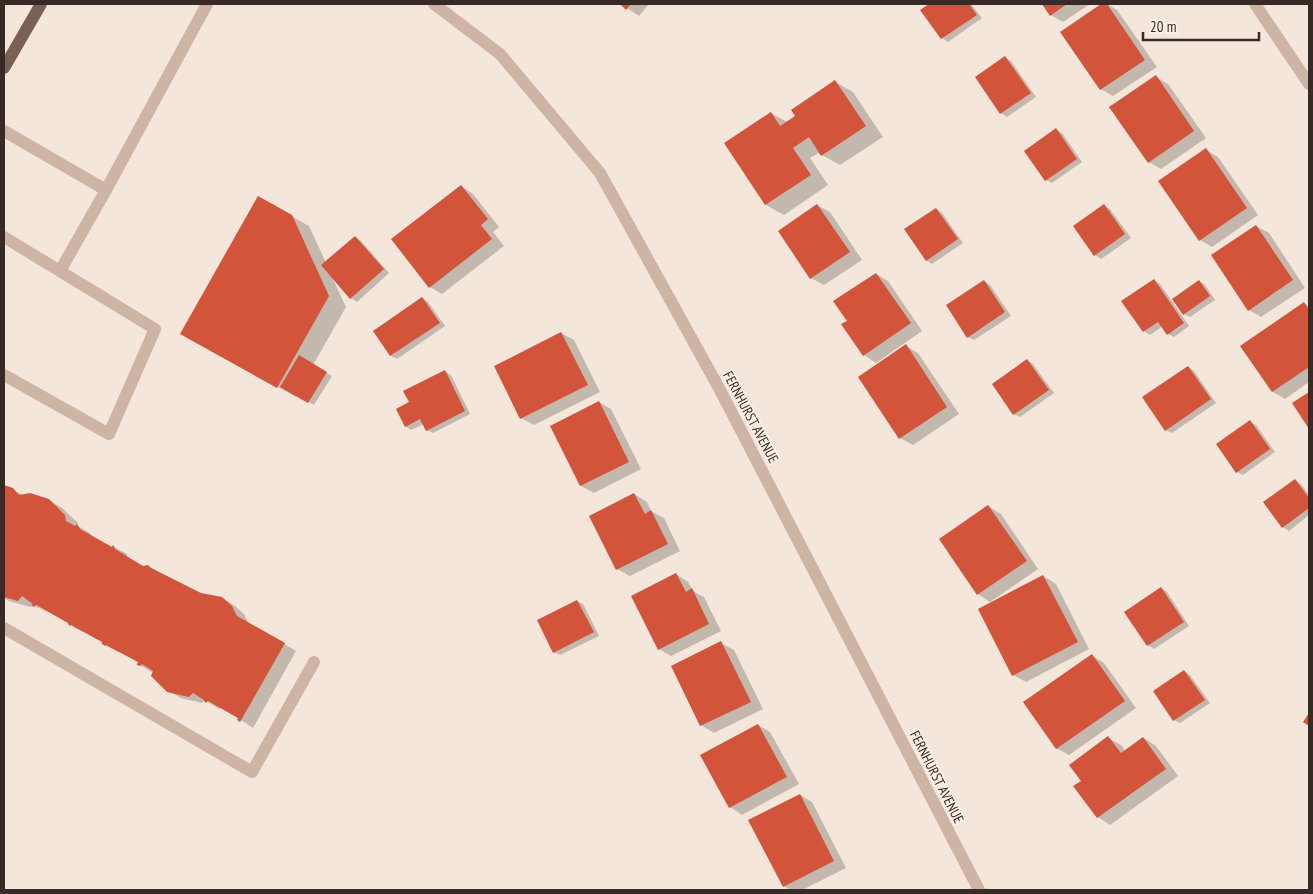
<svg xmlns="http://www.w3.org/2000/svg" width="1313" height="894" font-family="'PT Sans Narrow',sans-serif">
<rect width="100%" height="100%" fill="#f4e6da"/>
<!-- shadow -->
<g fill="#0003">
<path d="M621,4H649L639,16Z"/>
<path d="M931,4H971L982,18L948,42L942,38L922,10Z"/>
<path d="M1043,4H1090L1063,22L1051,15Z"/>
<path d="M1103,4H1107L1117,10L1157,67L1113,96L1101,89L1062,32Z"/>
<path d="M1005,58L1011,61L1036,97L1007,117L1001,113Z"/>
<path d="M1156,77L1168,84L1206,138L1161,169L1149,162L1111,107Z"/>
<path d="M835,82L853,92L883,137L840,165L822,155L820,152L810,158L828,185L784,215L766,205L726,143L771,113L787,122L796,116Z"/>
<path d="M1056,130L1062,133L1082,162L1052,183L1046,180Z"/>
<path d="M1206,150L1218,157L1258,215L1212,247L1200,240Z"/>
<path d="M461,186L473,194L499,227L493,232L504,246L442,294L430,287Z"/>
<path d="M259,198L309,226L326,263L355,237L361,241L389,273L357,302L351,298L333,279L346,307L313,365L332,376L314,405L297,395L296,397L200,344Z"/>
<path d="M817,205L830,212L862,260L824,285L811,278L780,231Z"/>
<path d="M1104,206L1110,209L1131,238L1101,259L1095,255Z"/>
<path d="M936,209L942,213L963,243L932,264L926,260Z"/>
<path d="M1256,226L1269,233L1305,288L1261,317L1249,310Z"/>
<path d="M876,274L888,281L922,331L876,363L864,355L843,325L848,321Z"/>
<path d="M1154,280L1160,284L1189,326L1174,337L1168,334L1163,326L1150,335L1144,331L1123,301Z"/>
<path d="M984,281L990,285L1011,316L974,340L968,337Z"/>
<path d="M1199,281L1205,285L1215,300L1190,317L1184,314Z"/>
<path d="M422,298L428,302L445,326L397,359L391,356L374,331Z"/>
<path d="M1304,303L1309,306V382L1285,399L1273,392L1242,346Z"/>
<path d="M561,333L574,340L600,392L534,425L521,418Z"/>
<path d="M906,346L918,353L959,414L913,445L900,438Z"/>
<path d="M1027,360L1033,364L1054,393L1020,417L1014,414Z"/>
<path d="M1188,367L1194,371L1216,403L1172,433L1166,430Z"/>
<path d="M445,372L451,375L470,414L433,433L427,430L424,424L411,430L405,426L410,403Z"/>
<path d="M599,402L611,409L641,469L594,493L581,486L551,426Z"/>
<path d="M1250,422L1256,425L1275,452L1243,475L1237,472Z"/>
<path d="M1295,480L1301,484L1309,495V515L1289,531L1283,527Z"/>
<path d="M4,486L23,495L49,500L62,508L78,523V526L90,533L92,537L112,549L114,547L127,554V558L143,567L148,566L200,594L222,598L235,606L244,614L249,624L296,651L253,728L221,707L219,709L205,700L202,703L181,698L168,691L153,673L138,664L139,662L119,651L118,652L103,644L104,642L84,631L83,632L73,627L74,625L34,603V604L48,613L33,605L30,607L9,601L4,598Z"/>
<path d="M634,494L647,502L651,511L664,518L680,551L630,576L617,569Z"/>
<path d="M988,506L1001,514L1038,569L990,602L978,594Z"/>
<path d="M676,574L688,582L693,591L704,597L721,631L671,656L659,649Z"/>
<path d="M1043,576L1056,584L1089,649L1026,682L1013,675Z"/>
<path d="M1161,588L1167,592L1189,626L1154,649L1148,645L1126,612Z"/>
<path d="M577,601L583,604L599,636L560,655L554,652Z"/>
<path d="M721,643L734,650L763,709L714,733L701,725L673,667Z"/>
<path d="M1092,656L1104,663L1136,708L1069,755L1056,748Z"/>
<path d="M1184,671L1190,675L1210,703L1180,723L1174,720Z"/>
<path d="M758,725L770,732L799,784L742,815L730,807L702,755Z"/>
<path d="M1108,738L1121,745L1125,751L1144,738L1156,746L1178,776L1110,825L1098,817L1075,786L1082,781Z"/>
<path d="M800,795L812,802L846,868L802,890H791L784,886Z"/>
</g>
<!-- building -->
<g fill="#d1543b">
<path d="M620,4H631L626,10Z"/>
<path d="M929,4H969L977,15L941,39L920,10Z"/>
<path d="M1042,4H1067L1050,16Z"/>
<path d="M1101,4H1107L1145,60L1100,90L1060,32Z"/>
<path d="M1005,56L1031,93L1000,114L975,77Z"/>
<path d="M1156,75L1194,131L1148,163L1109,107Z"/>
<path d="M835,80L866,126L821,156L809,137L793,148L811,175L765,205L724,143L771,112L780,126L795,116L791,110Z"/>
<path d="M1056,128L1077,159L1045,181L1024,151Z"/>
<path d="M1206,148L1247,208L1199,241L1158,181Z"/>
<path d="M461,185L488,219L481,225L492,239L429,288L391,239Z"/>
<path d="M258,196L292,215L329,296L277,388L180,334Z"/>
<path d="M817,204L850,252L810,279L778,231Z"/>
<path d="M1104,204L1125,234L1094,256L1073,226Z"/>
<path d="M936,208L958,239L926,261L904,229Z"/>
<path d="M1256,225L1293,280L1248,311L1211,255Z"/>
<path d="M355,236L384,269L350,299L321,265Z"/>
<path d="M876,273L911,323L863,356L841,324L847,321L833,301Z"/>
<path d="M1154,279L1184,323L1167,335L1158,322L1143,332L1121,301Z"/>
<path d="M984,280L1005,312L967,338L946,305Z"/>
<path d="M1199,280L1210,296L1183,315L1172,299Z"/>
<path d="M422,297L440,323L390,356L373,331Z"/>
<path d="M1304,302L1309,310V367L1272,392L1240,346Z"/>
<path d="M561,332L588,385L520,419L494,366Z"/>
<path d="M906,344L947,407L899,439L858,377Z"/>
<path d="M299,355L327,372L308,403L280,387Z"/>
<path d="M1027,359L1049,390L1013,415L992,384Z"/>
<path d="M1188,366L1211,399L1165,431L1142,397Z"/>
<path d="M445,370L465,411L426,431L420,419L405,427L396,409L409,402L403,391Z"/>
<path d="M1309,392V429L1292,403Z"/>
<path d="M599,401L629,462L580,486L550,426Z"/>
<path d="M1250,420L1270,449L1236,473L1216,444Z"/>
<path d="M1295,479L1309,498V508L1282,528L1263,502Z"/>
<path d="M4,485L13,488L19,495L30,493L49,499L65,515L66,521L75,526L77,524L80,529L112,547L113,545L114,546L115,549L143,566L148,565L151,568L201,593L222,597L232,606L237,616L285,643L240,722L237,720L238,718L208,701L206,703L204,701V700L193,693L189,697L167,692L151,676L153,671L142,664L140,666L137,665L138,662L106,645L105,646L102,644V642L71,625L70,626L68,624V623L36,605L34,607L31,605L33,604L22,596L18,601L4,597Z"/>
<path d="M634,493L645,514L651,510L668,544L616,570L589,516Z"/>
<path d="M988,505L1027,561L977,595L939,539Z"/>
<path d="M676,573L686,592L692,588L709,624L658,650L631,596Z"/>
<path d="M1043,575L1078,642L1012,676L978,609Z"/>
<path d="M1161,587L1184,622L1147,646L1124,612Z"/>
<path d="M577,600L594,632L553,653L537,620Z"/>
<path d="M721,641L751,702L700,726L671,666Z"/>
<path d="M1092,654L1125,701L1056,749L1023,702Z"/>
<path d="M1184,670L1205,700L1173,721L1153,691Z"/>
<path d="M1309,713V726L1303,722Z"/>
<path d="M758,724L787,777L729,808L700,755Z"/>
<path d="M1108,736L1121,753L1143,737L1166,769L1097,818L1073,786L1081,781L1069,765Z"/>
<path d="M800,794L834,861L783,887L748,820Z"/>
</g>
<g fill="none" stroke-linecap="round" stroke-linejoin="round">
<!-- minor -->
<g stroke="#cdb4a5" stroke-width="12">
<path d="M434,4L500,54L600,173L719,388L979,890"/>
<path d="M1255,4L1309,84"/>
<path d="M4,131L106,190"/>
<path d="M4,237L155,329L109,434L4,375"/>
<path d="M60,271L106,190L207,4"/>
<path d="M4,628L252,772L314,662"/>
</g>
<!-- major -->
<path stroke="#7b6056" stroke-width="12" d="M4,68L41,4"/>
</g>
<g text-anchor="middle" dominant-baseline="central" stroke-width="4" stroke-linejoin="round" paint-order="stroke">
<!-- street labels -->
<g font-size="14" fill="#382b27" stroke="#fbf0e7">
<text transform="translate(751 417) rotate(62)">FERNHURST AVENUE</text>
<text transform="translate(937 777) rotate(63)">FERNHURST AVENUE</text>
</g>
</g>
<!-- border -->
<rect width="1313" height="894" fill="none" stroke="#382b27" stroke-width="10"/>
<!-- scale -->
<path d="M1143 32v8h116v-8" fill="none" stroke="#382b27" stroke-width="2.5"/>
<text x="1150" y="32" font-size="15" fill="#382b27" stroke="#fbf0e7" stroke-width="4" paint-order="stroke">20 m</text>
</svg>
